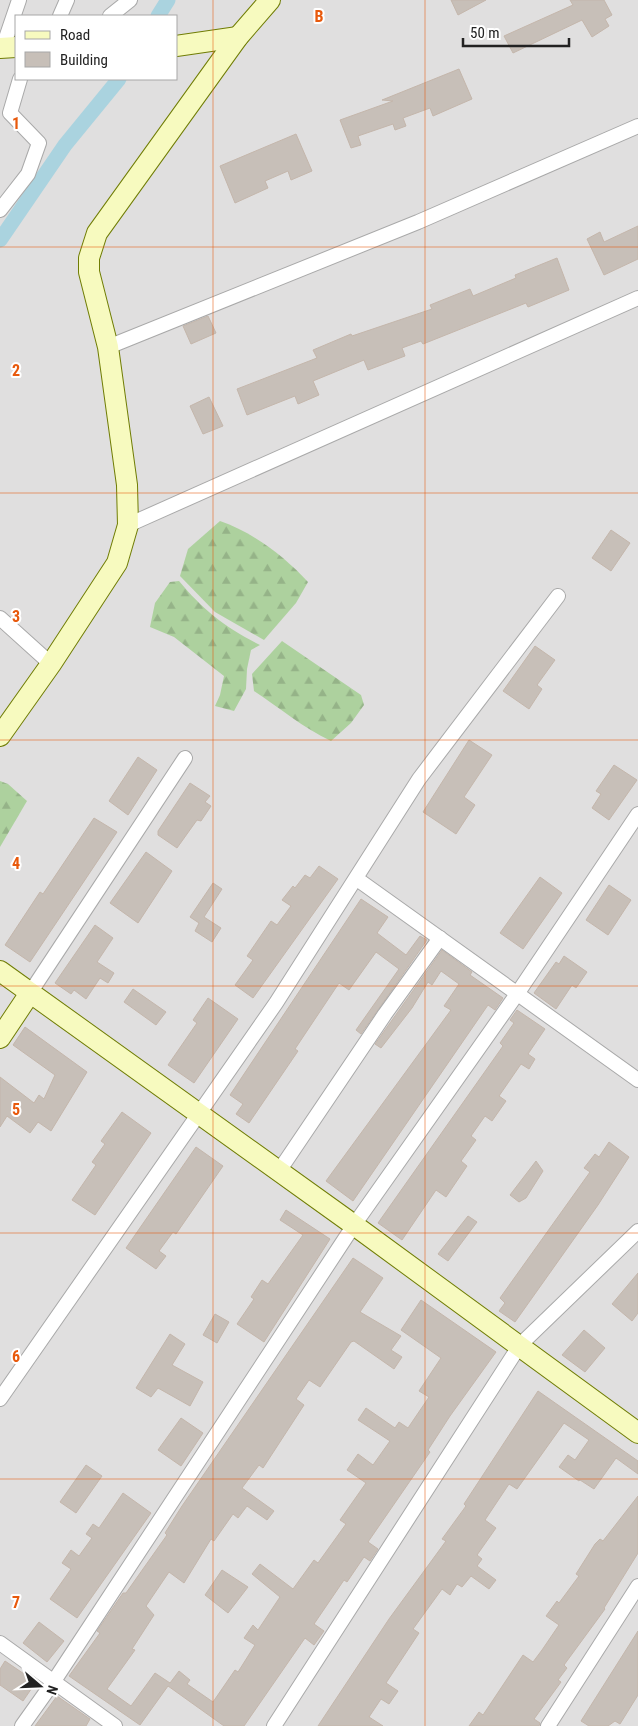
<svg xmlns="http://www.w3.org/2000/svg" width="638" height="1726" font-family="'Roboto Condensed',sans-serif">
<defs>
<pattern id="forest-firs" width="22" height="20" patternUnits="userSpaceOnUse" patternTransform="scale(1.25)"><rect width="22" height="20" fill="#add19e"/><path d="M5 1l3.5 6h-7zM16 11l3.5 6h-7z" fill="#95b388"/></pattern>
</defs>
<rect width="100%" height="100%" fill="#f2efe9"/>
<!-- residential -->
<path fill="#e0dfdf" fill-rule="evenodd" d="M0,0H638V1726H0ZM16,16H176V79H16Z"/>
<!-- forest -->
<g fill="url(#forest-firs)">
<path d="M220,521C254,533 284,556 308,582L296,603L264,640L215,612L180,576L188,549Z"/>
<path d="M179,581C203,610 226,628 260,645L251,650L247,669L246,689L234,711L215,706L220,695L224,676L174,637L150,627L155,603L170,582Z"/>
<path d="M282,641L361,695L364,705L351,723L331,741C303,728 280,708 254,691L252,674Z"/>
<path d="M0,781L8,784L27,801L0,847Z"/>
</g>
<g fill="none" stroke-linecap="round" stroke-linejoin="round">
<!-- canal -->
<g stroke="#aad3df" stroke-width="15">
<path d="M158,16L168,0"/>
<path d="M0,240L65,145L119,79"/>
</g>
</g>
<!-- building -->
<g fill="#c7bfb8" stroke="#c4b6ab">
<path d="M451,0H486L458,15Z"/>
<path d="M570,0H604L612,15L605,19L609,26L592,37L582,20L513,53L504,36L573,5Z"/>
<path d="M459,69L472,99L433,116L430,108L403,118L406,126L395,130L393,124L358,136L361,145L351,148L340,120L393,101L382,100Z"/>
<path d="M296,134L312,171L291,180L288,171L265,181L268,188L235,203L220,166Z"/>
<path d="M638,226V259L604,275L587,239L600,232L604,242Z"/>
<path d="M557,258L569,290L528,307L526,303L423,344L421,341L402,348L405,356L368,370L364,360L313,381L319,395L298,404L295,396L247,415L237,389L317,358L313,350L351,334L352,336L432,309L430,305L470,289L473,296L516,278L515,275Z"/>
<path d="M208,316L216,333L191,344L183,326Z"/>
<path d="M209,397L223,426L203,434L190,406Z"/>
<path d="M611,530L630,543L611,571L592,558Z"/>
<path d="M535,646L555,660L537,685L542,689L529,709L503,691Z"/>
<path d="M469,740L492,755L464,797L475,805L456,834L423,812Z"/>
<path d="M138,757L157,770L128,815L109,801Z"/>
<path d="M614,765L637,780L609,820L592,808L601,794L596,791Z"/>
<path d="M190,783L210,796L205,802L211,806L201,821L197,820L177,848L158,835V831Z"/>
<path d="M94,818L117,832L30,962L5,945L40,892L43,894Z"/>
<path d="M146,852L172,871L138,923L110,903Z"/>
<path d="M319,866L338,879L253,998L235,985L253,960L247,956L271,921L277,925L291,906L282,900L293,886L295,888L305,875L310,878Z"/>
<path d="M540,877L562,893L523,949L500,933Z"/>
<path d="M213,883L222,889L204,917L221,928L212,942L195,931L199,923L190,917Z"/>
<path d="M609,885L631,900L608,935L586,920Z"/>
<path d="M361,899L388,917L377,933L406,955L420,936L427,940L361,1034L356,1030L399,969L376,952L349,990L339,983L295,1049L298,1051L249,1123L236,1114L243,1104L230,1095Z"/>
<path d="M95,925L113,938L97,962L114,973L108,983L100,978L86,999L74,990L71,994L55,983Z"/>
<path d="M442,950L472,972L470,975L503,998L495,1010L488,1005L353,1201L326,1181L451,1010L444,1006L459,984L441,971L432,985L428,982L412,1008L381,1048L375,1044Z"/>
<path d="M564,956L587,972L576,988L572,985L556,1009L534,993L556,962L559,964Z"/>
<path d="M133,989L166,1012L156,1025L124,1002Z"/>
<path d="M208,998L238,1019L194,1083L168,1065L197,1023L193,1020Z"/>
<path d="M517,1010L545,1029L528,1054L535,1059L529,1069L521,1064L499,1096L506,1101L492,1121L485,1116L471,1136L476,1140L461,1161L467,1166L446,1197L436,1190L402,1240L378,1223L503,1046L500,1043L514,1023L510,1020Z"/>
<path d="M25,1027L87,1072L51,1131L38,1122L30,1133L7,1116L0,1127V1077L34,1103L39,1095L44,1099L55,1075L13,1045Z"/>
<path d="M122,1112L151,1133L95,1215L72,1200L96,1165L92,1162L105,1144L101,1141Z"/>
<path d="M609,1142L629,1157L598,1205L515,1322L499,1311L505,1303L500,1298L590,1172L584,1168L595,1154L599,1157Z"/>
<path d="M196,1147L223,1166L176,1234L173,1232L159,1251L166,1256L156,1269L126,1248Z"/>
<path d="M536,1161L543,1171L526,1198L519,1202L510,1195Z"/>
<path d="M286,1210L330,1239L264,1342L237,1324L254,1299L251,1297L262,1280L268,1284L303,1235L280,1220Z"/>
<path d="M468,1216L477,1222L448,1261L438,1254Z"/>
<path d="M353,1258L383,1278L360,1312L401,1336L391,1350L402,1357L394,1369L354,1341L351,1342L320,1387L309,1380L296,1399L304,1405L263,1468L259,1465L242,1488L274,1511L267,1520L247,1506L238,1518L233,1514L214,1541L211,1539L184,1583L169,1572L146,1606L154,1615L132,1649L135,1650L107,1689L131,1706L155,1673L170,1683L179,1671L190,1680L187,1684L213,1702L235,1670L238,1672L255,1645L244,1638L253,1625L258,1630L280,1597L252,1574L260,1564L293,1589L314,1560L318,1563L346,1524L340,1520L366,1483L347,1470L358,1454L373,1465L390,1441L358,1420L366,1408L395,1428L399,1422L408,1428L429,1397L419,1391L441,1358L401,1330L421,1300L496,1352L450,1416L428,1450L430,1452L368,1542L378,1549L370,1561L364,1557L347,1582L344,1580L314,1624L324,1631L314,1645L305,1638L244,1726H224L168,1686L140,1725L69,1676L100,1633L97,1631L123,1593H126L167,1535L165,1533L182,1506Z"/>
<path d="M638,1273V1313L632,1321L612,1304Z"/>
<path d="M215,1314L229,1322L217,1343L203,1335Z"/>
<path d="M584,1330L605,1348L585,1372L562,1355Z"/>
<path d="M170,1334L185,1344L172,1365L203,1382L190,1406L158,1388L151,1397L136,1388Z"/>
<path d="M538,1391L638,1461V1474L616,1458L594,1489L580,1480L579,1481L559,1467L568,1455L575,1460L589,1440L564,1423L517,1489L509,1484L485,1520L496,1528L477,1555L482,1559L477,1566L496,1580L489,1589L471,1576L462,1587L457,1584L450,1595L442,1589L413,1629L419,1633L386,1683L398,1691L389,1704L381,1699L369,1717L383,1726H318L389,1619L446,1541L442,1539L466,1506L464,1504Z"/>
<path d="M181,1418L203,1433L181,1466L158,1450Z"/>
<path d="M86,1465L102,1476L76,1513L60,1502Z"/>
<path d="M123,1493L151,1513L77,1618L50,1599L71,1569L62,1563L71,1550L79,1556L92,1538L86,1534L93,1524L99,1528Z"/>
<path d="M638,1496V1553L604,1608L605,1609L564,1665L567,1668L558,1680L561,1682L534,1719L540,1723L539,1726H469L479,1712L483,1715L523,1655L533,1662L542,1650L559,1625L546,1616L557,1601L559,1603L579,1576L576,1574L595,1544L600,1539L603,1541Z"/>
<path d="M222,1570L248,1587L228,1613L205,1595Z"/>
<path d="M39,1622L64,1641L47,1662L23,1643Z"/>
<path d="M638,1631V1695L620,1724L615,1721L608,1726H589L581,1721Z"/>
<path d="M5,1661L36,1682L23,1701L0,1685V1669Z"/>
<path d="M57,1696L90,1719L86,1726H35Z"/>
</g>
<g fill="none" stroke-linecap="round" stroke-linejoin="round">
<!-- street casing -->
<g stroke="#a9a9a9" stroke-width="16">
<g id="street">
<path d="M60,16L67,0"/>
<path d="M110,16L130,0"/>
<path d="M3,47L19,0"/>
<path d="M0,210L28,174L39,143L10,113L20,79"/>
<path d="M108,347L418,222L638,126"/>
<path d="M128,525L638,298"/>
<path d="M0,618L51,664"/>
<path d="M357,879L638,1080"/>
<path d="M30,993L185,758"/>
<path d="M279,1171L385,1014L440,938"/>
<path d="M0,1399L276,1003L419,779L558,596"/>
<path d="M0,1643L115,1726"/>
<path d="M22,1726L54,1681L354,1225L517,994L638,814"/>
<path d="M274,1726L520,1345L638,1231"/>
<path d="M548,1726L638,1586"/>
</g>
</g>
<!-- secondary casing -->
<g stroke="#707d05" stroke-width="22">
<g id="secondary">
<path d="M176,46L238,37"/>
<path d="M0,48L16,47"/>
<path d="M0,736L51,664L117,563L128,525L127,485L108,347L89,272V258L97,233L238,37L270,0"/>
<path d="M0,971L354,1225L638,1433"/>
<path d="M0,1038L30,993"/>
</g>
</g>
<!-- street -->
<use href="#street" stroke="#fff" stroke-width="14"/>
<!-- secondary -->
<use href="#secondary" stroke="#f7fabf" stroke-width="20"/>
</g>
<!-- grid -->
<path fill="none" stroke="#e8590c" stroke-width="1" stroke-opacity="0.55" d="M213,0V1726M425,0V1726M0,247H638M0,493H638M0,740H638M0,986H638M0,1233H638M0,1479H638"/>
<g font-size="16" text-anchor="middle" font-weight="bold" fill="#e8590c" stroke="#fff" stroke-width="4" stroke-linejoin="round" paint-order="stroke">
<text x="319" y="22">B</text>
<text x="16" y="129">1</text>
<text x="16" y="376">2</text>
<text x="16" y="622">3</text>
<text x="16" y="869">4</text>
<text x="16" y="1115">5</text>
<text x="16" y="1362">6</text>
<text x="16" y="1608">7</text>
</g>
<!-- legend -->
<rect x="15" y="15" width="162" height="65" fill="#ffffff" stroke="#a7a7a7"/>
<rect x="25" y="31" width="25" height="8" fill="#f7fabf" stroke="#a7a7a7"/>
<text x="60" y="40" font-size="15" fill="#222222">Road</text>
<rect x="25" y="52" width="25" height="15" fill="#c7bfb8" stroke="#a7a7a7"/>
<text x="60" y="65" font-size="15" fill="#222222">Building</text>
<!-- north arrow -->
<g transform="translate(40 1686) rotate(109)" stroke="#ffffff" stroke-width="4" paint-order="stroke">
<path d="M0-4L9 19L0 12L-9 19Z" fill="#222222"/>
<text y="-8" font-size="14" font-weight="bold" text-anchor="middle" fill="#222222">N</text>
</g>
<!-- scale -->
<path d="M463 38v8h106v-8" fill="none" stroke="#222222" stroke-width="2.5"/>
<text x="470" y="38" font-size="15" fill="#222222" stroke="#ffffff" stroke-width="4" paint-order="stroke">50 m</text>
</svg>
